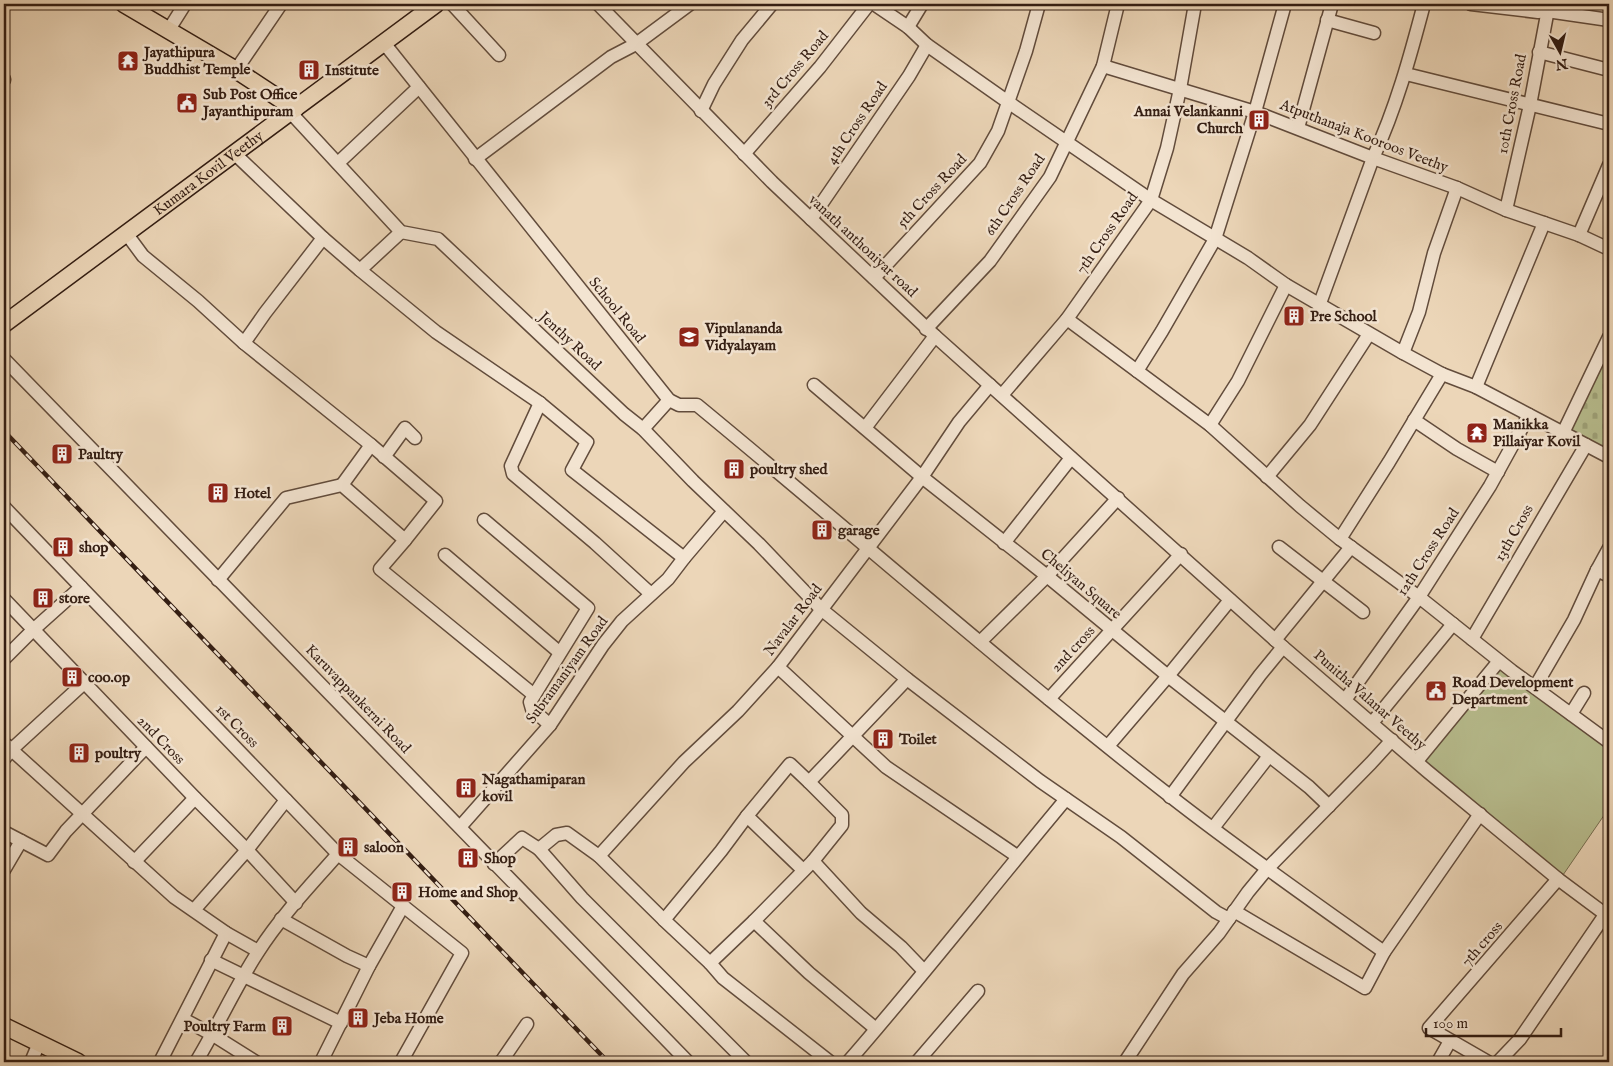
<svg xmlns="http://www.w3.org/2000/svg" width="1613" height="1066" font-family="'IM FELL English',serif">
<defs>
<pattern id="cemetery-stones" width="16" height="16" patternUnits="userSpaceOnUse" patternTransform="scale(1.25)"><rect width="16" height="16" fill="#b8be8f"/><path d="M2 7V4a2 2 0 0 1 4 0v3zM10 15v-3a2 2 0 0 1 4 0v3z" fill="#9fa37a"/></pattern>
</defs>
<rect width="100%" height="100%" fill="#ecd6b8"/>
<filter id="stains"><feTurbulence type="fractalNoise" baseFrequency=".004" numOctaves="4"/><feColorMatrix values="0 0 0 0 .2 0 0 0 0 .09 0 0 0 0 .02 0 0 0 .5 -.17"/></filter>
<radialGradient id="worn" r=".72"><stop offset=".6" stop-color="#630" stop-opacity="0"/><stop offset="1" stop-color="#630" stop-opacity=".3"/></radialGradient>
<!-- cemetery -->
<path fill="url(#cemetery-stones)" stroke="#766e51" d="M1609,347V450L1569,429Z"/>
<!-- pitch -->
<path fill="#b8be8f" stroke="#766e51" d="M1498,666L1609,746V808L1563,875L1455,788L1423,760Z"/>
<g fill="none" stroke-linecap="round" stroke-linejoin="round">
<!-- minor casing -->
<g stroke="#624c3c" stroke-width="15">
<g id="minor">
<path d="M452,4L499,55"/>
<path d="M598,4L772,182L935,336L1283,647L1427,771L1558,879L1609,917"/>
<path d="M874,4L908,27L927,45L1008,102L1151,200L1248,258L1286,285L1403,353L1442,374L1476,387L1609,457"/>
<path d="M1471,4L1538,12L1547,11L1609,20"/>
<path d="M1327,20L1374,33"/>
<path d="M908,27L922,4"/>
<path d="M168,31L185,4"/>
<path d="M384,43L669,400L679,405H697C855,535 1008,670 1170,796C1239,850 1312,901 1384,952"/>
<path d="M1539,52L1609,70"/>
<path d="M1103,66L1255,112L1373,158L1457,188L1506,210L1579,235L1609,249"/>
<path d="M236,70L281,4"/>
<path d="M1406,74L1609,124"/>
<path d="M4,79V80"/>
<path d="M701,111L714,84L742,40L772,4"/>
<path d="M291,113L401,232L438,239L624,414L643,429L693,481L759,544L821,609L907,679L1040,781L1121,837L1216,912L1229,919"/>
<path d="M1298,128L1332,4"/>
<path d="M235,154L323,238L360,270L436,332L540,403L587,442L572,470L684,558L724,511"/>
<path d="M744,154L820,67L869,4"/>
<path d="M475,159L611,57L636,44L690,4"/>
<path d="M338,163L419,87"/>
<path d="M1506,210L1530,105L1549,4"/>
<path d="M811,219L909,76L927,45"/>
<path d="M126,233L143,256L198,301L244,343"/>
<path d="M1579,235L1609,165"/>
<path d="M360,270L401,232"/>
<path d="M874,278L980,163L998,131L1026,51L1039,4"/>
<path d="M1319,306L1373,158C1396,108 1410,57 1424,4"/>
<path d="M1067,319L1210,425L1300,506L1340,539L1419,597L1512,671L1609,742"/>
<path d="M926,329L990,261L1050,177L1103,66L1118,4"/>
<path d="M1403,353L1419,312L1434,253L1457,188"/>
<path d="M4,359L688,1062"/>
<path d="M1137,371L1162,331L1215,239L1255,112L1285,4"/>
<path d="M814,385L922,477L1047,576L1168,676L1309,787L1329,806"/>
<path d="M1476,387L1544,223"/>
<path d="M1002,395L1067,319L1151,200L1167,148L1180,89L1195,4"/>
<path d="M540,403L511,466L513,474L595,543L651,594"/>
<path d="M1414,420L1457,449L1498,472"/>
<path d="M1210,425L1238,381L1286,285"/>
<path d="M865,428L935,336"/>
<path d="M643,429L669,400"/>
<path d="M1563,433L1609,337"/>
<path d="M384,457L405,428L415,438"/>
<path d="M1267,477L1310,425L1369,334"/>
<path d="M342,485L371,445"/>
<path d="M4,507L338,854L462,953L401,1062"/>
<path d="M484,520L588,608L530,702L532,709L550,725"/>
<path d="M1340,539L1389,462L1442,374"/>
<path d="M405,540L380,569L534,695"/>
<path d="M1004,543L1071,458"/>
<path d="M1279,547L1363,612"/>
<path d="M445,555L559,652"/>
<path d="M1597,570L1609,576"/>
<path d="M218,580L286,498L342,485L405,540L436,501L371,445L244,343L265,313L323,238"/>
<path d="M4,599L195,798L247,850L296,903"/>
<path d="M1472,639L1586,445"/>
<path d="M1275,640L1351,547"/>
<path d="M980,642L1047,576L1118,498"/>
<path d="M4,659L33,630L81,587"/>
<path d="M778,667L886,767L1017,856"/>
<path d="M1535,687L1574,620L1597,570L1609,548"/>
<path d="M1049,699L1181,554"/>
<path d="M1345,700L1419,597L1490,486L1529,415"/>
<path d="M1571,714L1584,693"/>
<path d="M1372,723L1453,624"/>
<path d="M4,743L174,897L226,933L258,951"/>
<path d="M1108,746L1168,676L1230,600"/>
<path d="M4,759L11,750L84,683"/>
<path d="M1417,761L1499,661"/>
<path d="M1170,797L1260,675L1283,647"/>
<path d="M747,816L721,851L664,920L710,963L754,921"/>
<path d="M460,827L550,725L603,645L622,621L668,579L684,558"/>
<path d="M1213,828L1269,756"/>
<path d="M4,832L48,855L66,831L146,747"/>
<path d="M539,849L582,898L746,1062"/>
<path d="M599,856L684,762L738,711L778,667L922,477L959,422L990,385"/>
<path d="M813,861L842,825V815L809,782L907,679"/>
<path d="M134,862L195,798"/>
<path d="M494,864L522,838L539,849L556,835L567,833L599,856L664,920"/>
<path d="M4,870L21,841"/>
<path d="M803,870L747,816L790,764L809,782"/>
<path d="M194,910L247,850L286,800"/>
<path d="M1234,911L1365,988L1384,952L1480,814"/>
<path d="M281,919L347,956L369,966"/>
<path d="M211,960L341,1023"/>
<path d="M710,963L723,978L830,1062"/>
<path d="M183,1019L213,1035L256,1062"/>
<path d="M876,1029L809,973L754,921L813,861L861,913L901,947L924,971"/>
<path d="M31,1062L39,1043"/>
<path d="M160,1062L226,933"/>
<path d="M196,1062C218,1026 235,987 258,952C281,916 311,885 338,854"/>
<path d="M321,1062L369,966L403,906"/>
<path d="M501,1062L527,1024"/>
<path d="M848,1062C923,976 993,886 1066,799"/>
<path d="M917,1062L978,991"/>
<path d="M1125,1062L1183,974L1219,933L1248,892L1267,869L1371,763L1392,740"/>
<path d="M1438,1062L1450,1041"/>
<path d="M1488,1062L1429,1028L1558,879"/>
<path d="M1498,1062L1520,1039L1609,909"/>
</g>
</g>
<!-- major casing -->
<g stroke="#341e13" stroke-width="19">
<g id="major">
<path d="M124,4L236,70L295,109"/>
<path id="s1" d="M4,324L436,4"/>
<path d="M4,1026L78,1062"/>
</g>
</g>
<!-- minor -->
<use href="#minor" stroke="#f3e4d1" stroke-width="12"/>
<!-- major -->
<use href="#major" stroke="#ecd6b8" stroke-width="16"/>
<!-- rail casing -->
<g stroke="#341e13" stroke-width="4.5">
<path id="rail" d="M4,431L608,1062"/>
</g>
<!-- rail -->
<use href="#rail" stroke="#f3e4d1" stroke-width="2.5" stroke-dasharray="8" stroke-linecap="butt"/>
</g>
<!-- icons -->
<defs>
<g id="temple-square" transform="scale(1.125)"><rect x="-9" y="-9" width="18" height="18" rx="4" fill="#8f2418" stroke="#f3e4d1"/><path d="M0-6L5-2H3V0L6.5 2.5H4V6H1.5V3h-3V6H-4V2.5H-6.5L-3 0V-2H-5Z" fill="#fff"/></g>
<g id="building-square" transform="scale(1.125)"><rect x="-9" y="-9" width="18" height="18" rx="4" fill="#8f2418" stroke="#f3e4d1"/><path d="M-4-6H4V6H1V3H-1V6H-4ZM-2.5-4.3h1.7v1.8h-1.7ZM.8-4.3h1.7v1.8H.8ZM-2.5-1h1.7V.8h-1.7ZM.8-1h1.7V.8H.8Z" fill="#fff"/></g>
<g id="civic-square" transform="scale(1.125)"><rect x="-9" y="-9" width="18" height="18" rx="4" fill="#8f2418" stroke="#f3e4d1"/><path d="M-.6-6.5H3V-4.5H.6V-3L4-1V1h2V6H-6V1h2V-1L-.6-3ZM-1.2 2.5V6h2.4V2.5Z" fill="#fff"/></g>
<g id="school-square" transform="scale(1.125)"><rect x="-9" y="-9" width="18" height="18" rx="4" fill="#8f2418" stroke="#f3e4d1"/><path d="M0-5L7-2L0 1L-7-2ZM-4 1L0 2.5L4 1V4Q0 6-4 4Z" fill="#fff"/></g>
</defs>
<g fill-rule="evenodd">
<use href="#temple-square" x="128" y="61"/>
<use href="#building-square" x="309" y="70"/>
<use href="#civic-square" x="187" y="103"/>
<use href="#building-square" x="1259" y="120"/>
<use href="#building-square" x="1294" y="316"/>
<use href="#school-square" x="689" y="337"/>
<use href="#temple-square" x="1477" y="433"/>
<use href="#building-square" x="62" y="454"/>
<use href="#building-square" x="734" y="469"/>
<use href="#building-square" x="218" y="493"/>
<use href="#building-square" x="822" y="530"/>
<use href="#building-square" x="63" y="547"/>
<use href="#building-square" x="43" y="598"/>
<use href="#building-square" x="72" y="677"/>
<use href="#civic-square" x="1436" y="691"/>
<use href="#building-square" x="883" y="739"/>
<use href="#building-square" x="79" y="753"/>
<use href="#building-square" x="466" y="788"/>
<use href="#building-square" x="348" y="847"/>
<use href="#building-square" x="468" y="858"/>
<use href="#building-square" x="402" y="892"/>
<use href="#building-square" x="358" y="1018"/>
<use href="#building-square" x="282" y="1026"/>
</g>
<g text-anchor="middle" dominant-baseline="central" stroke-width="5" stroke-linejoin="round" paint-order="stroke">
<!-- poi labels -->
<g font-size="15" font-weight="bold" fill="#341e13" stroke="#f3e4d1" text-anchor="start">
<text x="144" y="52">Jayathipura<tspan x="144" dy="17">Buddhist Temple</tspan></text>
<text x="325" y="70">Institute</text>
<text x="203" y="94">Sub Post Office<tspan x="203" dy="17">Jayanthipuram</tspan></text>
<text x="1243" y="111" text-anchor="end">Annai Velankanni<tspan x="1243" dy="17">Church</tspan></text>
<text x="1310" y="316">Pre School</text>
<text x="705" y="328">Vipulananda<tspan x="705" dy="17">Vidyalayam</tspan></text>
<text x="1493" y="424">Manikka<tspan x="1493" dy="17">Pillaiyar Kovil</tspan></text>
<text x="78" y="454">Paultry</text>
<text x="750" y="469">poultry shed</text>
<text x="234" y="493">Hotel</text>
<text x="838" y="530">garage</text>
<text x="79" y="547">shop</text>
<text x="59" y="598">store</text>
<text x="88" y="677">coo.op</text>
<text x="1452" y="682">Road Development<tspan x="1452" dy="17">Department</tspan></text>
<text x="899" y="739">Toilet</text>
<text x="95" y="753">poultry</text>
<text x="482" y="779">Nagathamiparan<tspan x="482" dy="17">kovil</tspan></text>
<text x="364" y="847">saloon</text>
<text x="484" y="858">Shop</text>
<text x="418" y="892">Home and Shop</text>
<text x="374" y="1018">Jeba Home</text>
<text x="266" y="1026" text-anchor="end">Poultry Farm</text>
</g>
<!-- street labels -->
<g font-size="15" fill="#341e13" stroke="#f3e4d1">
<text transform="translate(795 69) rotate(-50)">3rd Cross Road</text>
<text transform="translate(1512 104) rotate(-79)">10th Cross Road</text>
<text transform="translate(857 123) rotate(-56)">4th Cross Road</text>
<text transform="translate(1364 136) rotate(21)">Atputhanaja Kooroos Veethy</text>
<text stroke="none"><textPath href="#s1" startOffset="254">Kumara Kovil Veethy</textPath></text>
<text transform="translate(932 191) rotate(-47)">5th Cross Road</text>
<text transform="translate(1015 195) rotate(-56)">6th Cross Road</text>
<text transform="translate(1107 233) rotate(-55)">7th Cross Road</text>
<text transform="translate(863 246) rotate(43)">vanath anthoniyar road</text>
<text transform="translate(617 310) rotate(51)">School Road</text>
<text transform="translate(570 341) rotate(43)">Jenthy Road</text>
<text transform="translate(1514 533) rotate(-60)">13th Cross</text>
<text transform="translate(1428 552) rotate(-57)">12th Cross Road</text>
<text transform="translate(1081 584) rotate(40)">Cheliyan Square</text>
<text transform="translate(793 620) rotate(-53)">Navalar Road</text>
<text transform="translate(1073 649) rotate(-47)">2nd cross</text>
<text transform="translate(567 670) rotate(-54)">Subramaniyam Road</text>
<text transform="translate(358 699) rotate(46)">Karuvappankerni Road</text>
<text transform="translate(1370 700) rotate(41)">Punitha Valanar Veethy</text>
<text transform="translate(237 726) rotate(46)">1st Cross</text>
<text transform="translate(161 740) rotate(46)">2nd Cross</text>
<text transform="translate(1482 944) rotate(-49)">7th cross</text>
</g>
</g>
<!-- margin -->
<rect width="1613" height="1066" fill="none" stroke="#ecd6b8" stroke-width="20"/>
<rect x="5" y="5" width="1603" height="1056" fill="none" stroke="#341e13" stroke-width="2.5"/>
<rect x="10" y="10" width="1593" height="1046" fill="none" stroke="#341e13"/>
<!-- north arrow -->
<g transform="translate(1560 52) rotate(172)" stroke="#f3e4d1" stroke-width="4" paint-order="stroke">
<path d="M0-4L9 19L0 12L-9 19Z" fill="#341e13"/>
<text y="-8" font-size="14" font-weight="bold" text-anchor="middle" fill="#341e13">N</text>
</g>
<!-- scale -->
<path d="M1426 1028v8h135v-8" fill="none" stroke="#341e13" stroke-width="2.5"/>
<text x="1433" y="1028" font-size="15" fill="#341e13" stroke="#f3e4d1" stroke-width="4" paint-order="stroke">100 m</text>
<rect width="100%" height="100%" filter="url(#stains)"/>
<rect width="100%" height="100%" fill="url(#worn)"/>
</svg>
